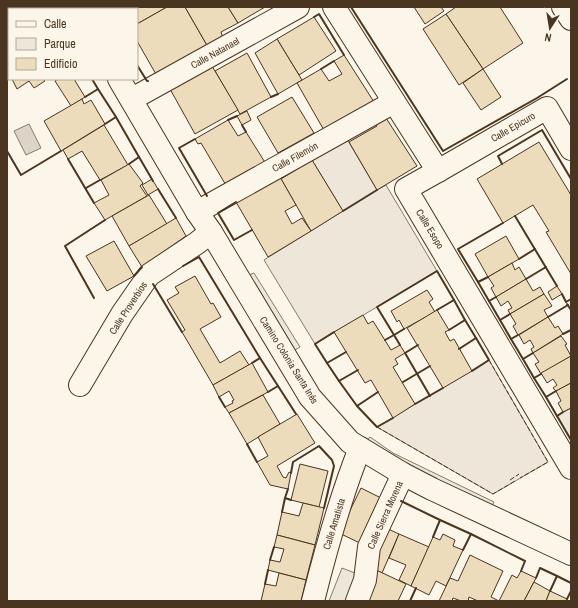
<svg xmlns="http://www.w3.org/2000/svg" width="578" height="608" font-family="'Archivo Narrow',sans-serif">
<rect width="100%" height="100%" fill="#fbf6e9"/>
<!-- green -->
<g fill="#ede6d9" stroke="#887966">
<path d="M347,139L377,190L386,185L437,271L315,344L264,260L343,211L312,160Z"/>
<path d="M489,360L548,462L493,494L377,427Z"/>
<path d="M571,408V440L557,416Z"/>
</g>
<!-- parking -->
<g fill="#ede7d9" stroke="#887966">
<path d="M254,273L300,347L295,350L249,275Z"/>
<path d="M370,437L393,453L494,502L491,508L389,458L365,442Z"/>
<path d="M342,568L360,575L349,601H329Z"/>
</g>
<!-- water -->
<path fill="#dcd4c6" stroke="#887966" d="M29,124L41,148L26,155L14,131Z"/>
<!-- building -->
<g fill="#ecdcbc" stroke="#4a3520">
<path d="M13,7H33L34,9H9Z"/>
<path d="M113,7H167L137,24V9H114Z"/>
<path d="M167,7H185L208,47L157,76L137,41V24Z"/>
<path d="M185,7H228L238,23L221,32L223,38L208,47Z"/>
<path d="M228,7H265L238,23Z"/>
<path d="M414,7H441L444,11L425,24Z"/>
<path d="M456,7H500L523,43L483,69L446,14Z"/>
<path d="M9,9V51L7,52V10Z"/>
<path d="M446,14L483,69L459,85L423,29Z"/>
<path d="M314,17L336,51L299,75L277,39Z"/>
<path d="M277,39L302,80L278,94L255,53Z"/>
<path d="M247,53L271,97L240,114L215,71Z"/>
<path d="M344,55L374,102L325,132L297,83L321,69L329,81L342,74L334,61Z"/>
<path d="M212,66L238,110L195,134L170,89Z"/>
<path d="M483,69L501,97L481,110L463,83Z"/>
<path d="M12,79H43L45,81L34,88L29,81L17,89Z"/>
<path d="M58,79H74L85,97L71,106L55,81Z"/>
<path d="M292,97L314,133L278,153L257,117Z"/>
<path d="M82,99L84,104L91,100L105,124L61,151L44,121Z"/>
<path d="M247,111L251,120L242,125L237,116Z"/>
<path d="M386,118L417,166L377,190L349,142L377,126L376,124Z"/>
<path d="M228,120L238,136L246,132L266,164L227,187L201,143L198,144L195,139Z"/>
<path d="M104,125L128,165L100,180L82,151L68,159L63,150Z"/>
<path d="M539,142L571,195V274L546,232L549,231L533,205L503,223L477,179Z"/>
<path d="M312,160L343,211L311,231L281,179Z"/>
<path d="M129,164L143,183L140,186L147,196L105,220L94,203L109,195L101,180Z"/>
<path d="M280,177L296,205L285,211L292,224L302,218L311,231L268,257L236,202Z"/>
<path d="M152,179L158,189L148,195L142,185Z"/>
<path d="M149,195L167,224L129,246L112,216Z"/>
<path d="M176,218L186,236L142,267L129,246Z"/>
<path d="M506,236L519,259L488,277L475,254Z"/>
<path d="M114,241L134,276L107,291L86,256Z"/>
<path d="M512,263L515,270L519,267L526,279L496,297L491,288L494,286L488,277Z"/>
<path d="M195,276L211,304L213,303L221,317L200,329L220,363L240,351L249,365L213,385L182,332L185,330L167,300L179,293L175,287Z"/>
<path d="M526,279L533,291L540,287L544,294L510,314L508,310L512,308L508,301L501,306L496,297Z"/>
<path d="M557,286L562,294L552,300L548,292Z"/>
<path d="M427,290L433,299L429,302L435,312L404,329L399,320L397,322L391,311Z"/>
<path d="M544,294L552,306L544,310L548,317L518,335L513,326L516,324L510,314Z"/>
<path d="M437,310L449,330L445,332L450,341L454,339L472,371L443,388L407,328Z"/>
<path d="M363,315L368,324L373,321L391,350L400,345L405,353L395,359L398,364L393,367L415,404L393,418L371,380L365,383L334,332Z"/>
<path d="M548,317L555,328L558,326L563,334L533,353L531,349L534,347L530,340L524,344L519,335Z"/>
<path d="M561,336L567,344L565,345L571,356L541,374L535,364L539,362L533,353Z"/>
<path d="M571,356V383L556,391L553,388L557,385L553,379L547,383L541,373Z"/>
<path d="M252,363L268,392L229,413L225,407L233,403L232,401L234,400L229,391L219,397L213,385Z"/>
<path d="M571,383V408L563,412L558,403L561,401L556,391Z"/>
<path d="M263,395L280,424L247,444L229,413Z"/>
<path d="M297,414L315,443L277,466L283,477L286,478L289,472L291,473L288,489L270,485L257,462L268,456L258,437Z"/>
<path d="M300,464L328,471L319,507L291,500Z"/>
<path d="M361,488L385,500L364,545L339,533Z"/>
<path d="M303,503L324,508L315,545L277,535L282,512L299,516Z"/>
<path d="M384,527L399,534L382,573L372,568Z"/>
<path d="M399,534L429,547L411,586L399,580L406,565L389,558Z"/>
<path d="M443,534L455,540L453,546L463,550L446,586L436,581L429,595L411,586L433,537L440,540Z"/>
<path d="M277,535L315,545L306,580L268,570L270,560L280,562L284,549L274,547Z"/>
<path d="M470,555L503,571L491,597L499,601H478L469,597L468,601H461L453,598L452,601H439L450,578L458,581Z"/>
<path d="M372,568L406,584L398,601H367Z"/>
<path d="M521,571L536,578L524,601H499L512,575L517,578Z"/>
<path d="M279,573L306,580L301,601H261L265,584L276,586Z"/>
<path d="M534,582L550,591L546,601H524Z"/>
<path d="M550,591L567,599L566,601H546Z"/>
</g>
<g fill="none" stroke-linecap="round" stroke-linejoin="round">
<!-- street casing -->
<g stroke="#4a3520" stroke-width="24">
<g id="street">
<path d="M334,7L438,171L406,189L571,468"/>
<path d="M132,99L298,7"/>
<path d="M438,171L547,108L571,149"/>
<path d="M197,212L394,102"/>
<path d="M80,385L122,314L149,275L197,243L211,232"/>
<path d="M313,601C326,549 340,498 360,448"/>
<path d="M357,601L365,580L369,547L403,474"/>
</g>
</g>
<!-- secondary casing -->
<g stroke="#4a3520" stroke-width="24">
<g id="secondary">
<path d="M75,7L76,9"/>
<path d="M119,79L197,212L211,232L310,397L350,442L403,474L432,489L571,554"/>
</g>
</g>
<!-- primary casing -->
<g stroke="#4a3520" stroke-width="24">
<path id="primary" d="M563,7L571,19"/>
</g>
<!-- street -->
<use href="#street" stroke="#fbf6e9" stroke-width="22"/>
<!-- secondary -->
<use href="#secondary" stroke="#fbf6e9" stroke-width="22"/>
<!-- primary -->
<use href="#primary" stroke="#fbf6e9" stroke-width="22"/>
<!-- fence -->
<g stroke="#4a3520" stroke-width="1" stroke-dasharray="5 2" stroke-linecap="butt">
<path d="M489,360L548,462L520,478"/>
<path d="M377,427L493,494L515,481"/>
<path d="M510,480L519,474"/>
</g>
<!-- wall -->
<g stroke="#4a3520" stroke-width="2">
<path d="M49,7L51,9"/>
<path d="M101,7L102,9"/>
<path d="M351,7L443,151L537,98L567,79"/>
<path d="M314,17L319,14L344,55"/>
<path d="M7,62L9,61"/>
<path d="M137,65L147,81H148"/>
<path d="M321,69L334,61"/>
<path d="M92,79L98,89"/>
<path d="M85,97L98,89L116,117"/>
<path d="M271,97L278,94"/>
<path d="M228,120L237,116"/>
<path d="M105,124L116,117L139,157"/>
<path d="M242,125L246,132"/>
<path d="M195,139L179,148L207,196"/>
<path d="M7,151L21,175L61,151"/>
<path d="M68,159L94,203"/>
<path d="M129,164L139,157L153,181"/>
<path d="M502,164L498,156L542,130L571,179"/>
<path d="M86,188L100,180"/>
<path d="M158,189L176,218"/>
<path d="M236,202L218,213L234,240L252,230"/>
<path d="M343,211L377,190"/>
<path d="M515,216L557,286"/>
<path d="M519,259L535,249"/>
<path d="M183,266L199,257L260,358"/>
<path d="M134,276L142,267"/>
<path d="M488,277L478,282L489,301"/>
<path d="M526,279L546,267"/>
<path d="M478,282L458,249L503,223"/>
<path d="M153,284L182,332"/>
<path d="M562,294L566,302L571,299"/>
<path d="M496,297L489,301L500,320"/>
<path d="M94,298L65,246L105,220"/>
<path d="M454,300L465,320"/>
<path d="M567,304L571,310"/>
<path d="M510,314L500,320L511,339"/>
<path d="M548,317L568,305"/>
<path d="M404,329L394,335L377,307L437,271L454,300L437,310"/>
<path d="M449,330L465,320L476,338"/>
<path d="M563,334L571,330"/>
<path d="M518,335L511,339L523,359"/>
<path d="M385,340L394,335L400,345"/>
<path d="M418,345L405,353L430,396"/>
<path d="M459,349L476,338L489,360L472,371"/>
<path d="M346,352L327,363L339,381L358,370"/>
<path d="M533,353L523,359L534,378"/>
<path d="M252,363L260,358L278,386"/>
<path d="M327,363L315,344L334,332"/>
<path d="M541,374L534,378L546,397"/>
<path d="M339,381L357,406L378,392"/>
<path d="M403,382L430,366"/>
<path d="M556,391L546,397L557,416"/>
<path d="M268,392L278,386L296,414"/>
<path d="M219,397L225,407"/>
<path d="M415,404L443,388"/>
<path d="M357,406L377,427L393,418"/>
<path d="M563,412L557,416L571,440"/>
<path d="M247,444L257,462"/>
<path d="M291,473L293,462L319,446L332,460L334,466L324,508"/>
<path d="M288,489L285,498L291,500"/>
<path d="M401,501L440,520L433,537"/>
<path d="M282,512L285,498"/>
<path d="M440,520L471,534L463,550"/>
<path d="M471,534L525,561L521,571"/>
<path d="M270,560L274,547"/>
<path d="M536,578L540,568L557,576"/>
<path d="M265,584L268,570"/>
<path d="M550,591L557,576L571,583"/>
<path d="M567,599L571,591"/>
<path d="M410,601L416,588"/>
</g>
</g>
<g text-anchor="middle" dominant-baseline="central" stroke-width="3" stroke-linejoin="round" paint-order="stroke">
<!-- street labels -->
<g font-size="10" fill="#4a3520" stroke="#fbf6e9">
<text transform="translate(215 53) rotate(-29)">Calle Natanael</text>
<text transform="translate(513 127) rotate(-30)">Calle Epicuro</text>
<text transform="translate(295 157) rotate(-29)">Calle Filemón</text>
<text transform="translate(430 229) rotate(59)">Calle Esopo</text>
<text transform="translate(128 308) rotate(-57)">Calle Proverbios</text>
<text transform="translate(289 360) rotate(58)">Camino Colonia Santa Inés</text>
<text transform="translate(385 515) rotate(-66)">Calle Sierra Morena</text>
<text transform="translate(334 524) rotate(-73)">Calle Amatista</text>
</g>
</g>
<!-- border -->
<rect width="578" height="608" fill="none" stroke="#4a3520" stroke-width="16"/>
<!-- legend -->
<rect x="8" y="8" width="130" height="72" fill="#fbf6e9" stroke="#b4a999"/>
<rect x="16" y="21" width="20" height="6" fill="#fbf6e9" stroke="#b4a999"/>
<text x="44" y="28" font-size="12" fill="#4a3520">Calle</text>
<rect x="16" y="38" width="20" height="12" fill="#ede6d9" stroke="#b4a999"/>
<text x="44" y="48" font-size="12" fill="#4a3520">Parque</text>
<rect x="16" y="58" width="20" height="12" fill="#ecdcbc" stroke="#b4a999"/>
<text x="44" y="68" font-size="12" fill="#4a3520">Edificio</text>
<!-- north arrow -->
<g transform="translate(550 28) rotate(192)" stroke="#fbf6e9" stroke-width="3" paint-order="stroke">
<path d="M0-3L7 15L0 10L-7 15Z" fill="#4a3520"/>
<text y="-6" font-size="11" font-weight="bold" text-anchor="middle" fill="#4a3520">N</text>
</g>
</svg>
